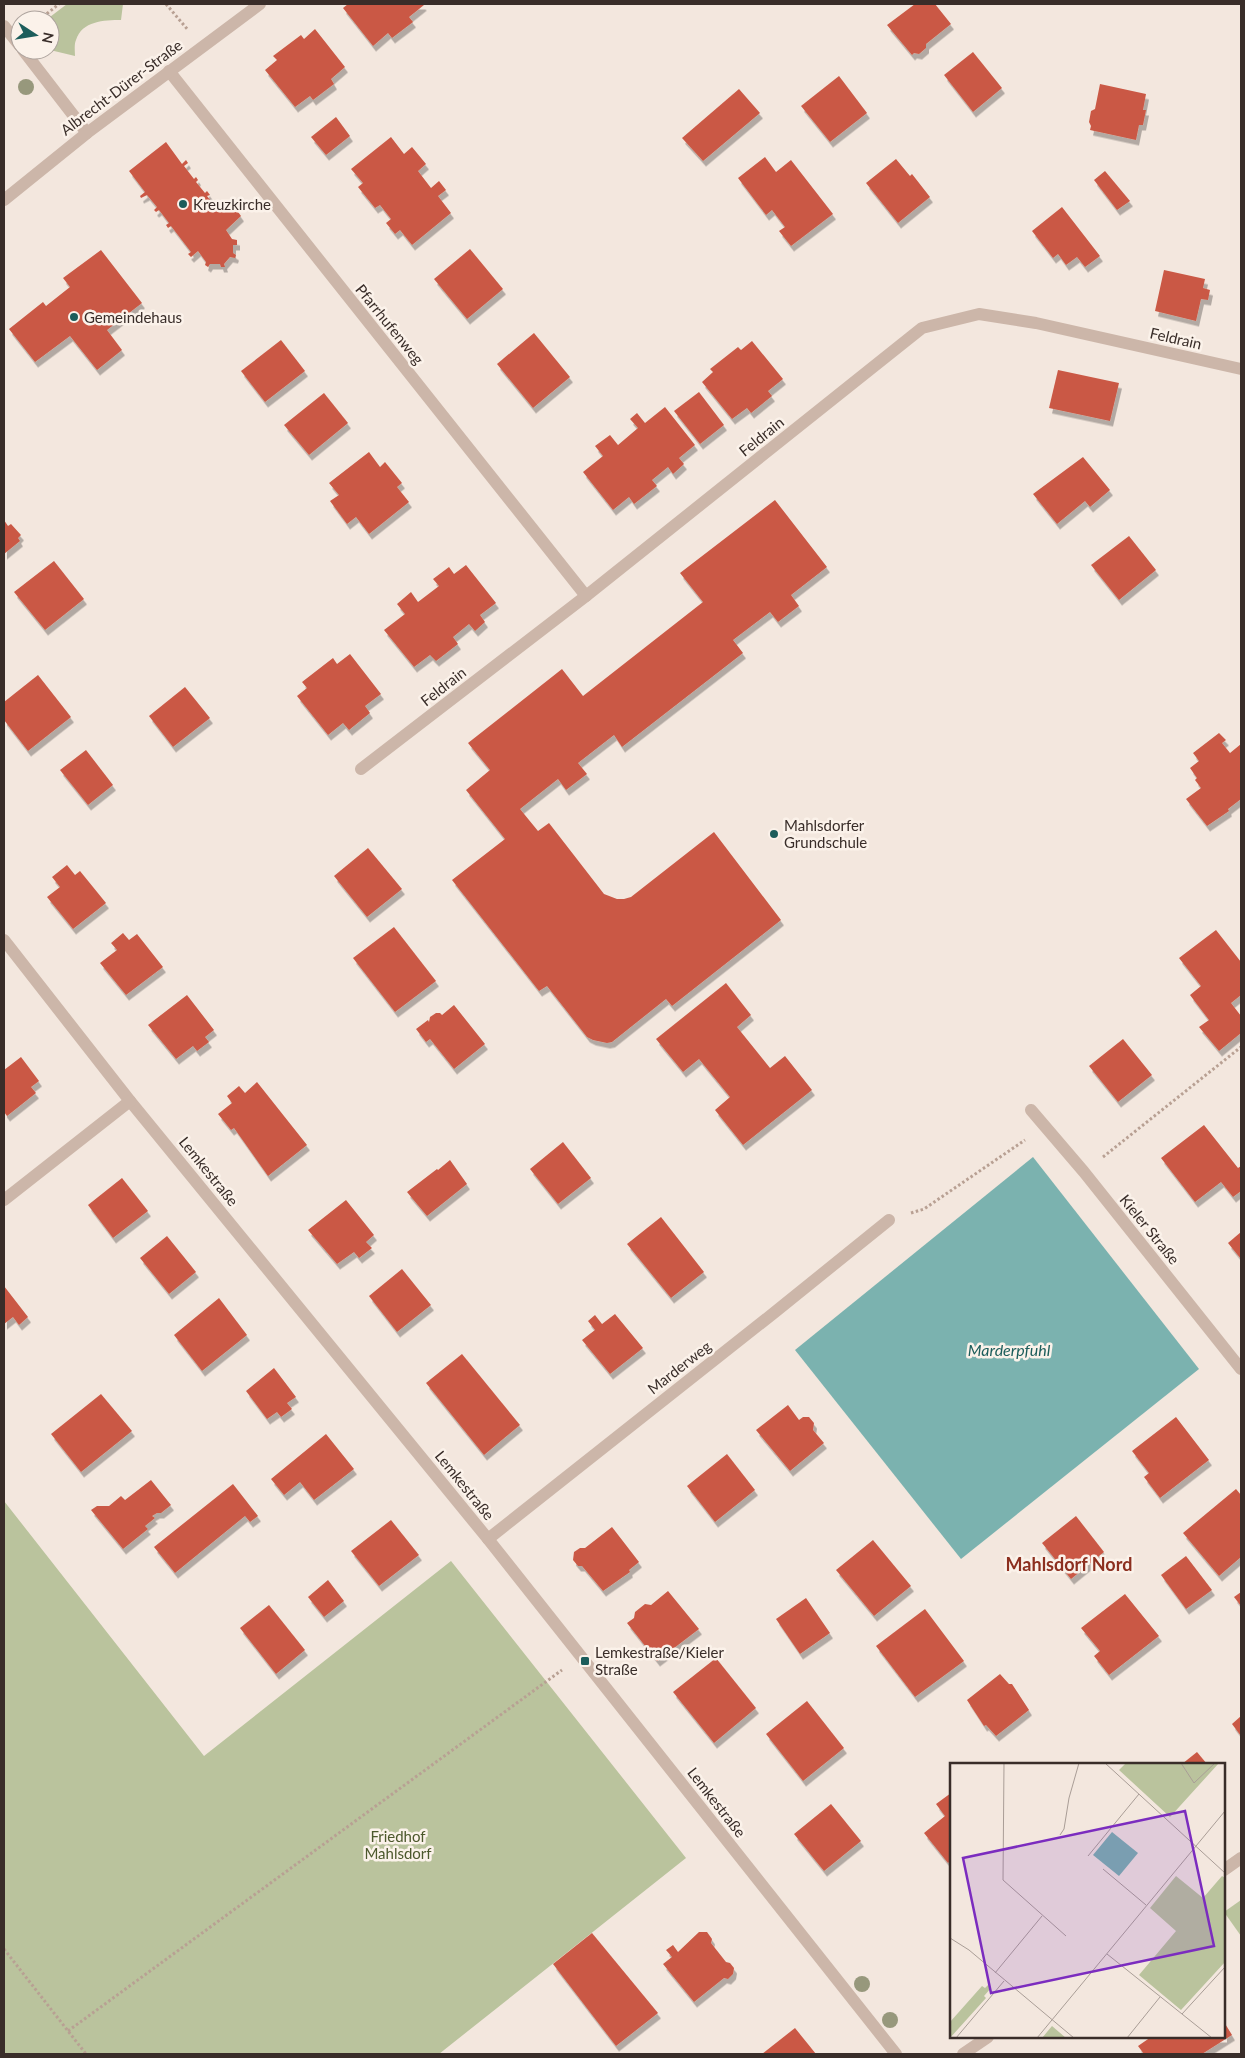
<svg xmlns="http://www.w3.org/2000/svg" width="1245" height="2058" font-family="Lato,sans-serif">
<defs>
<filter id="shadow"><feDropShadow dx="3" dy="5.5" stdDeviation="0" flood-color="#0004"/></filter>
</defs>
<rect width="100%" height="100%" fill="#f3e7de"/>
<!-- green -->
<g fill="#bac39d">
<path d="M67,4H123L121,20C104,20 82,21 76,40C74,44 75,51 75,56L50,50V20H46Z"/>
<path d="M4,1501L204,1756L451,1561L686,1858L439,2054H4Z"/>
<path d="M1241,1900V1936L1224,1912Z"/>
</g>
<!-- water -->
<path fill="#7bb2af" d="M1033,1157L1199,1369L961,1559L795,1350Z"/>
<!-- building -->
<g fill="#ca5945" filter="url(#shadow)">
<path d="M348,4H422L424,5L409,17L413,22L392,38L388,33L373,46L343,8Z"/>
<path d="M915,4H935L951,24L926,44V48L919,54L914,53L912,55L887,25Z"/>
<path d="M315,29L345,67L331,79L334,84L313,100L310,96L295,107L265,70L277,60L273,56L301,35L304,39Z"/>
<path d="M973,52L1002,88L973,112L944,75Z"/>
<path d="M839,76L867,113L830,142L801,106Z"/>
<path d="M1100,84L1146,94L1143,110H1146L1143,125H1139L1136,140L1090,130L1091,126L1089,122L1091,111L1095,109Z"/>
<path d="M739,89L760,113L703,161L682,138Z"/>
<path d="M336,117L350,136L326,155L311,137Z"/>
<path d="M391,137L404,154L412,147L426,164L418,171L431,188L439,181L446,190L438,196L451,213L412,245L400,230L395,234L386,223L391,219L380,205L375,208L358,187L363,183L351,169Z"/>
<path d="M166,142L182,164L186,160L188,163L184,166L194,179L196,177L198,180L196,182L205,193L207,191L210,195L207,196L216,208L230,201L241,216L226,230L232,239L237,240V245H233V253L236,255L235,258L230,257L224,264L225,267H221L220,264H210L208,267L205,265L206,262L198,251L191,257L188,254L191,252L171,226L168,228L166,225L169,223L159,210L156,212L154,210L157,207L147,195L141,198L140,196L145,192L129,171Z"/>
<path d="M765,157L776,172L791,160L833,214L791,246L779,231L785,227L772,210L766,215L738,178Z"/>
<path d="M896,159L910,176L912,174L930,197L898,223L866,183Z"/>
<path d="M1105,171L1130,201L1117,210L1094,180Z"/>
<path d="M1062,207L1100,256L1085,267L1077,257L1066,265L1058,254L1053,258L1032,231Z"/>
<path d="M470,249L503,289L467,319L434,279Z"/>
<path d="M101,250L142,303L107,330L122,350L97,370L70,336L35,362L9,329L43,302L46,306L70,287L63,278Z"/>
<path d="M1164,270L1205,279L1203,288L1210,290L1208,300L1201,299L1196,321L1155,311Z"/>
<path d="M534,333L570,377L533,408L497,364Z"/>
<path d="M281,340L305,371L265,402L241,371Z"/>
<path d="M752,341L783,379L768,391L772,396L751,413L747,408L732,419L702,382L713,372L710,369L738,347L741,350Z"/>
<path d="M1058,370L1119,383L1110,421L1049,408Z"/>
<path d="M699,392L724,425L700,444L674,411Z"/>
<path d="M324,393L348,423L309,455L284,425Z"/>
<path d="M665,407L695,445L679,458L684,464L673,474L668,467L652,480L657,486L634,504L629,497L613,510L583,472L603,456L595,446L610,435L618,445L638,428L630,419L637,413L645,423Z"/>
<path d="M369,452L380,467L385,462L402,483L397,487L409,502L369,534L356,517L347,524L330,501L339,495L329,483Z"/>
<path d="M1083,457L1110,490L1090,507L1085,501L1057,524L1033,494Z"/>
<path d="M775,500L827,567L791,595L799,606L778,622L770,612L733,640L743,653L622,747L614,735L578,763L587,774L566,790L558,779L520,809L538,831L549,823L604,894L617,899H624L631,897L714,832L781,920L672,1006L666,999L612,1042L607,1043L593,1040L587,1037L547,986L539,991L452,880L505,839L466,790L490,770L468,743L562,669L583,696L703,602L680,573Z"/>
<path d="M4,520L8,526L11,524L21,535L18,538L20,541L4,554Z"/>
<path d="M1129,536L1156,570L1119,600L1091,565Z"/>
<path d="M54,561L84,599L45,630L14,592Z"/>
<path d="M466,565L496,603L480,615L485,622L475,631L469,624L453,637L458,644L436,661L430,655L414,667L384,630L405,614L397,604L411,592L418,602L439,586L433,579L449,567L454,574Z"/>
<path d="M350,654L381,694L365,706L370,713L349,730L343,723L328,735L297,696L307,688L302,682L333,658L337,664Z"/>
<path d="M38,675L71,717L28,751L4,720V702Z"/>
<path d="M185,687L210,718L173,747L149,716Z"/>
<path d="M1219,733L1226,740L1222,743L1230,753L1241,744V799L1228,809L1229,811L1207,826L1186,799L1201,788L1195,780L1197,778L1190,768L1199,761L1193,753Z"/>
<path d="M86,750L113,785L88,805L60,770Z"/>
<path d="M368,848L402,889L367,917L334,876Z"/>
<path d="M67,865L75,875L80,871L106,903L73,929L47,897L60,887L52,877Z"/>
<path d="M394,927L436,981L395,1012L353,958Z"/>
<path d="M1216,930L1241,962V995L1231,1003L1241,1016V1033L1219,1051L1199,1027L1209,1020L1190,995L1201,986L1179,958Z"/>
<path d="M123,933L129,940L137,934L163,967L126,995L100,963L117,950L111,943Z"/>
<path d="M726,983L751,1015L737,1027L770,1068L785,1056L812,1090L743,1145L715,1110L730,1097L699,1059L683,1072L656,1039Z"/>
<path d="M187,995L214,1030L205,1037L209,1042L197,1051L193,1046L176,1059L148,1025Z"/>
<path d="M454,1005L485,1044L454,1069L430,1039L426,1042L416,1029L428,1020L429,1022L430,1017L436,1013H440L442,1015Z"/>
<path d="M1123,1039L1152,1075L1118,1102L1089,1066Z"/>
<path d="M21,1057L39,1081L31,1087L36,1093L7,1116L4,1112V1070Z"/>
<path d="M257,1082L307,1145L268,1176L244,1142L234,1128L231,1130L218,1114L232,1103L227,1096L239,1086L245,1093Z"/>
<path d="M1204,1125L1238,1168L1241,1166V1191L1233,1197L1221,1182L1195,1202L1161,1158Z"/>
<path d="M563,1142L591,1178L558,1204L530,1169Z"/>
<path d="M450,1160L467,1184L427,1216L407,1192L437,1169L438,1170Z"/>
<path d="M122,1178L148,1211L113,1238L88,1205Z"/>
<path d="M346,1200L374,1235L366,1242L372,1248L359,1258L354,1252L337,1264L308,1230Z"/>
<path d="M661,1217L704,1272L671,1298L627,1244Z"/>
<path d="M1241,1232V1259L1228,1243Z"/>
<path d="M167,1236L196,1272L169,1294L140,1258Z"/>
<path d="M402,1269L431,1305L397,1332L369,1296Z"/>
<path d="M4,1286L28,1317L19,1325L13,1317L4,1324Z"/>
<path d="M219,1298L247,1335L202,1371L174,1335Z"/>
<path d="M615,1314L643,1348L610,1374L582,1340L595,1330L588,1321L595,1315L602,1324Z"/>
<path d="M462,1354L520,1425L484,1455L426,1383Z"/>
<path d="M274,1368L296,1397L287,1403L292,1409L281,1417L277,1412L267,1419L246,1391Z"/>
<path d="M101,1394L132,1431L81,1472L51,1434Z"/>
<path d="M788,1405L799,1420L803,1417H809L814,1423L813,1430L824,1443L790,1471L756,1430Z"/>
<path d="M1176,1417L1209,1460L1160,1498L1144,1477L1149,1473L1132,1451Z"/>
<path d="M326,1434L354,1469L314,1500L300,1482L284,1495L271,1479Z"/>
<path d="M727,1454L755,1490L715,1522L687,1486Z"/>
<path d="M151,1480L171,1505L161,1513H157L152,1516L155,1518L145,1526L148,1529L123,1549L91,1510L97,1506H109L121,1496L125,1500Z"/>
<path d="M233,1484L258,1516L250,1522L245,1516L175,1573L154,1547Z"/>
<path d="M1236,1489L1241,1495V1557L1219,1576L1183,1533Z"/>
<path d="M1076,1516L1104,1552L1071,1579L1042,1543Z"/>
<path d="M391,1520L419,1555L379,1586L351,1551Z"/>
<path d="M612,1527L639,1562L629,1570L630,1572L603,1591L582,1566H578L573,1560L574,1552L580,1548H585Z"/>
<path d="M873,1540L911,1586L874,1616L836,1570Z"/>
<path d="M1186,1556L1212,1590L1186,1609L1161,1575Z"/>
<path d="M328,1580L344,1601L324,1617L308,1597Z"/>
<path d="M668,1591L699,1629L657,1661L627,1623L634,1618L635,1612L645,1604L651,1605Z"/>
<path d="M1241,1592V1606L1234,1597Z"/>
<path d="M1125,1594L1159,1636L1109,1675L1094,1656L1100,1651L1081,1628Z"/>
<path d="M806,1598L830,1633L800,1654L776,1619Z"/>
<path d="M269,1605L305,1650L276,1674L240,1628Z"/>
<path d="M925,1609L964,1661L915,1697L876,1646Z"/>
<path d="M716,1658L756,1708L714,1743L673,1692Z"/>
<path d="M1000,1674L1009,1684H1012L1029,1710L996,1736L986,1725L984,1726L967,1700Z"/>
<path d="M807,1701L844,1748L803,1781L766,1734Z"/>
<path d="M1241,1716V1736L1232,1724Z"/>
<path d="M1197,1752L1207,1764H1182Z"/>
<path d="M951,1793V1860L948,1863L924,1833L945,1816L936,1804Z"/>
<path d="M831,1804L861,1841L824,1871L794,1834Z"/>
<path d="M699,1932H707L712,1939L711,1943L726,1962L730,1963L734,1968L733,1974L728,1979L724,1978L694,2002L663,1964L672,1957L666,1950L673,1945L678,1952Z"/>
<path d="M592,1933L658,2013L616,2046L553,1964Z"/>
<path d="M1224,2022L1232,2035L1202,2054H1144L1138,2046L1151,2037H1224Z"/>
<path d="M795,2028L816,2054H762Z"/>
</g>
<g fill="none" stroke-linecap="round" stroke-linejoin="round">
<!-- path -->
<g stroke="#b8a093" stroke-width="3" stroke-dasharray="2.5 2.5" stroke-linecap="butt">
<path d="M166,4L188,30"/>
<path d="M39,20L59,4"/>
<path d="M1103,1157L1241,1047"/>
<path d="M911,1213L924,1209L1025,1140"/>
<path d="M4,1949L86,2054"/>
<path d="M68,2031L562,1670"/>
</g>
<!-- minor -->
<g stroke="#ccb6a9" stroke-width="12">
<path d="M4,26L20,46"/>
<path d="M23,50L87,133"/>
<path d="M169,71L586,596"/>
<path d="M4,200L87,133L260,4"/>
<path d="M361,769L586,596L922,328L979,314L1036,323L1241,369"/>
<path d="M4,940L130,1101L488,1539L896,2054"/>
<path d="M1031,1110L1084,1172L1241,1369"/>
<path d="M4,1200L130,1101"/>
<path d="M488,1539L775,1312L889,1220"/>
<path d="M1224,1870L1241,1858"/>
<path d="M963,2054L988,2037"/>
</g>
</g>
<!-- trees -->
<g fill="#97987c">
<circle cx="26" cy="87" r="8"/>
<circle cx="862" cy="1984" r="8"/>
<circle cx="890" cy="2020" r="8"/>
</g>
<!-- markers -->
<g fill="#1c5d5b" stroke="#fbf2ea" stroke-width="2">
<circle cx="183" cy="204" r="5"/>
<circle cx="74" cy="317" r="5"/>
<circle cx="774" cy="834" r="5"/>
<rect x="580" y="1656" width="10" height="10" rx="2.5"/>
</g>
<g text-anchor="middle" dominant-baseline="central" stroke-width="5" stroke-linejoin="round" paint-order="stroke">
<!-- street labels -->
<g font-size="15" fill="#392d29" stroke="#fbf2ea">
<text transform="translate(121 87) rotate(-37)">Albrecht-Dürer-Straße</text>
<text transform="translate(390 324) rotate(51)">Pfarrhufenweg</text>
<text transform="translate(1176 338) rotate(13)">Feldrain</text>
<text transform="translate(761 436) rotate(-39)">Feldrain</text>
<text transform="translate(443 686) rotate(-38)">Feldrain</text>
<text transform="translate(209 1171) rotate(51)">Lemkestraße</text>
<text transform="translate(1150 1229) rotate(51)">Kieler Straße</text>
<text transform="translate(679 1367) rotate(-38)">Marderweg</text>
<text transform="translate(465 1485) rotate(51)">Lemkestraße</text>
<text transform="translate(717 1802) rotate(52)">Lemkestraße</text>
</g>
<!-- poi labels -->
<g font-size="15" fill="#392d29" stroke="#fbf2ea" text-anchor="start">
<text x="193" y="204">Kreuzkirche</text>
<text x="84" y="317">Gemeindehaus</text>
<text x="784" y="825">Mahlsdorfer<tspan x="784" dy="17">Grundschule</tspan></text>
<text x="595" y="1652">Lemkestraße/Kieler<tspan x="595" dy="17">Straße</tspan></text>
</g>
<!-- park labels -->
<g font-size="15" fill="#4c582c" stroke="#fbf2ea">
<text x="398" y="1836">Friedhof<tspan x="398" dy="17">Mahlsdorf</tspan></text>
</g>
<!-- water labels -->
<g font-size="16" font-style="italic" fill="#1c5d5b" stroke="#fbf2ea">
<text x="1009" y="1349">Marderpfuhl</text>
</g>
<!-- quarter labels -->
<g font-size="18" font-weight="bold" fill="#8c2f1f" stroke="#fbf2ea">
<text x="1069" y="1564">Mahlsdorf Nord</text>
</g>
</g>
<!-- overview -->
<g transform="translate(950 1763)">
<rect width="275" height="275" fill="#f3e7de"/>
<path d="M176,0H269L220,54L169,7ZM226,113L253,135L272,113L275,115V199L231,247L189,212L226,168L200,145ZM38,222L41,225L34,233L36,235L0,275V259L32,223L35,225ZM102,263L116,275H92Z" fill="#bac39d"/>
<path d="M162,69L188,90L169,113L143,92Z" fill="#7bb2af"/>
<path fill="none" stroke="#a99d96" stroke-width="1" d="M54,0L53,117L116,173M155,0L275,110M231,0L244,20L265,0M110,72L114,66L119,35L129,0M138,93L189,31M153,106L196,142M0,175L19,187L124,275M157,191L262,275M45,210L92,153M232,251L275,204M6,275L54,218M87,275L275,48M177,275L210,234"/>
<path fill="#7b2cbf" fill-opacity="0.15" stroke="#7b2cbf" stroke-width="2.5" d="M235,48L264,183L41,230L13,95Z"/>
<rect width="275" height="275" fill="none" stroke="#392d29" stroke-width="2.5"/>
</g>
<!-- border -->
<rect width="1245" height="2058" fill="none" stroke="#392d29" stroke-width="10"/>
<!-- north arrow -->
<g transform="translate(35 35) rotate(102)"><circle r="24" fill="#fbf2ea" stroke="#ada39d"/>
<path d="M0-4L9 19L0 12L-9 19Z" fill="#1c5d5b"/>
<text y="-8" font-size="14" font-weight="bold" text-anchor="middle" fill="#392d29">N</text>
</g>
</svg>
